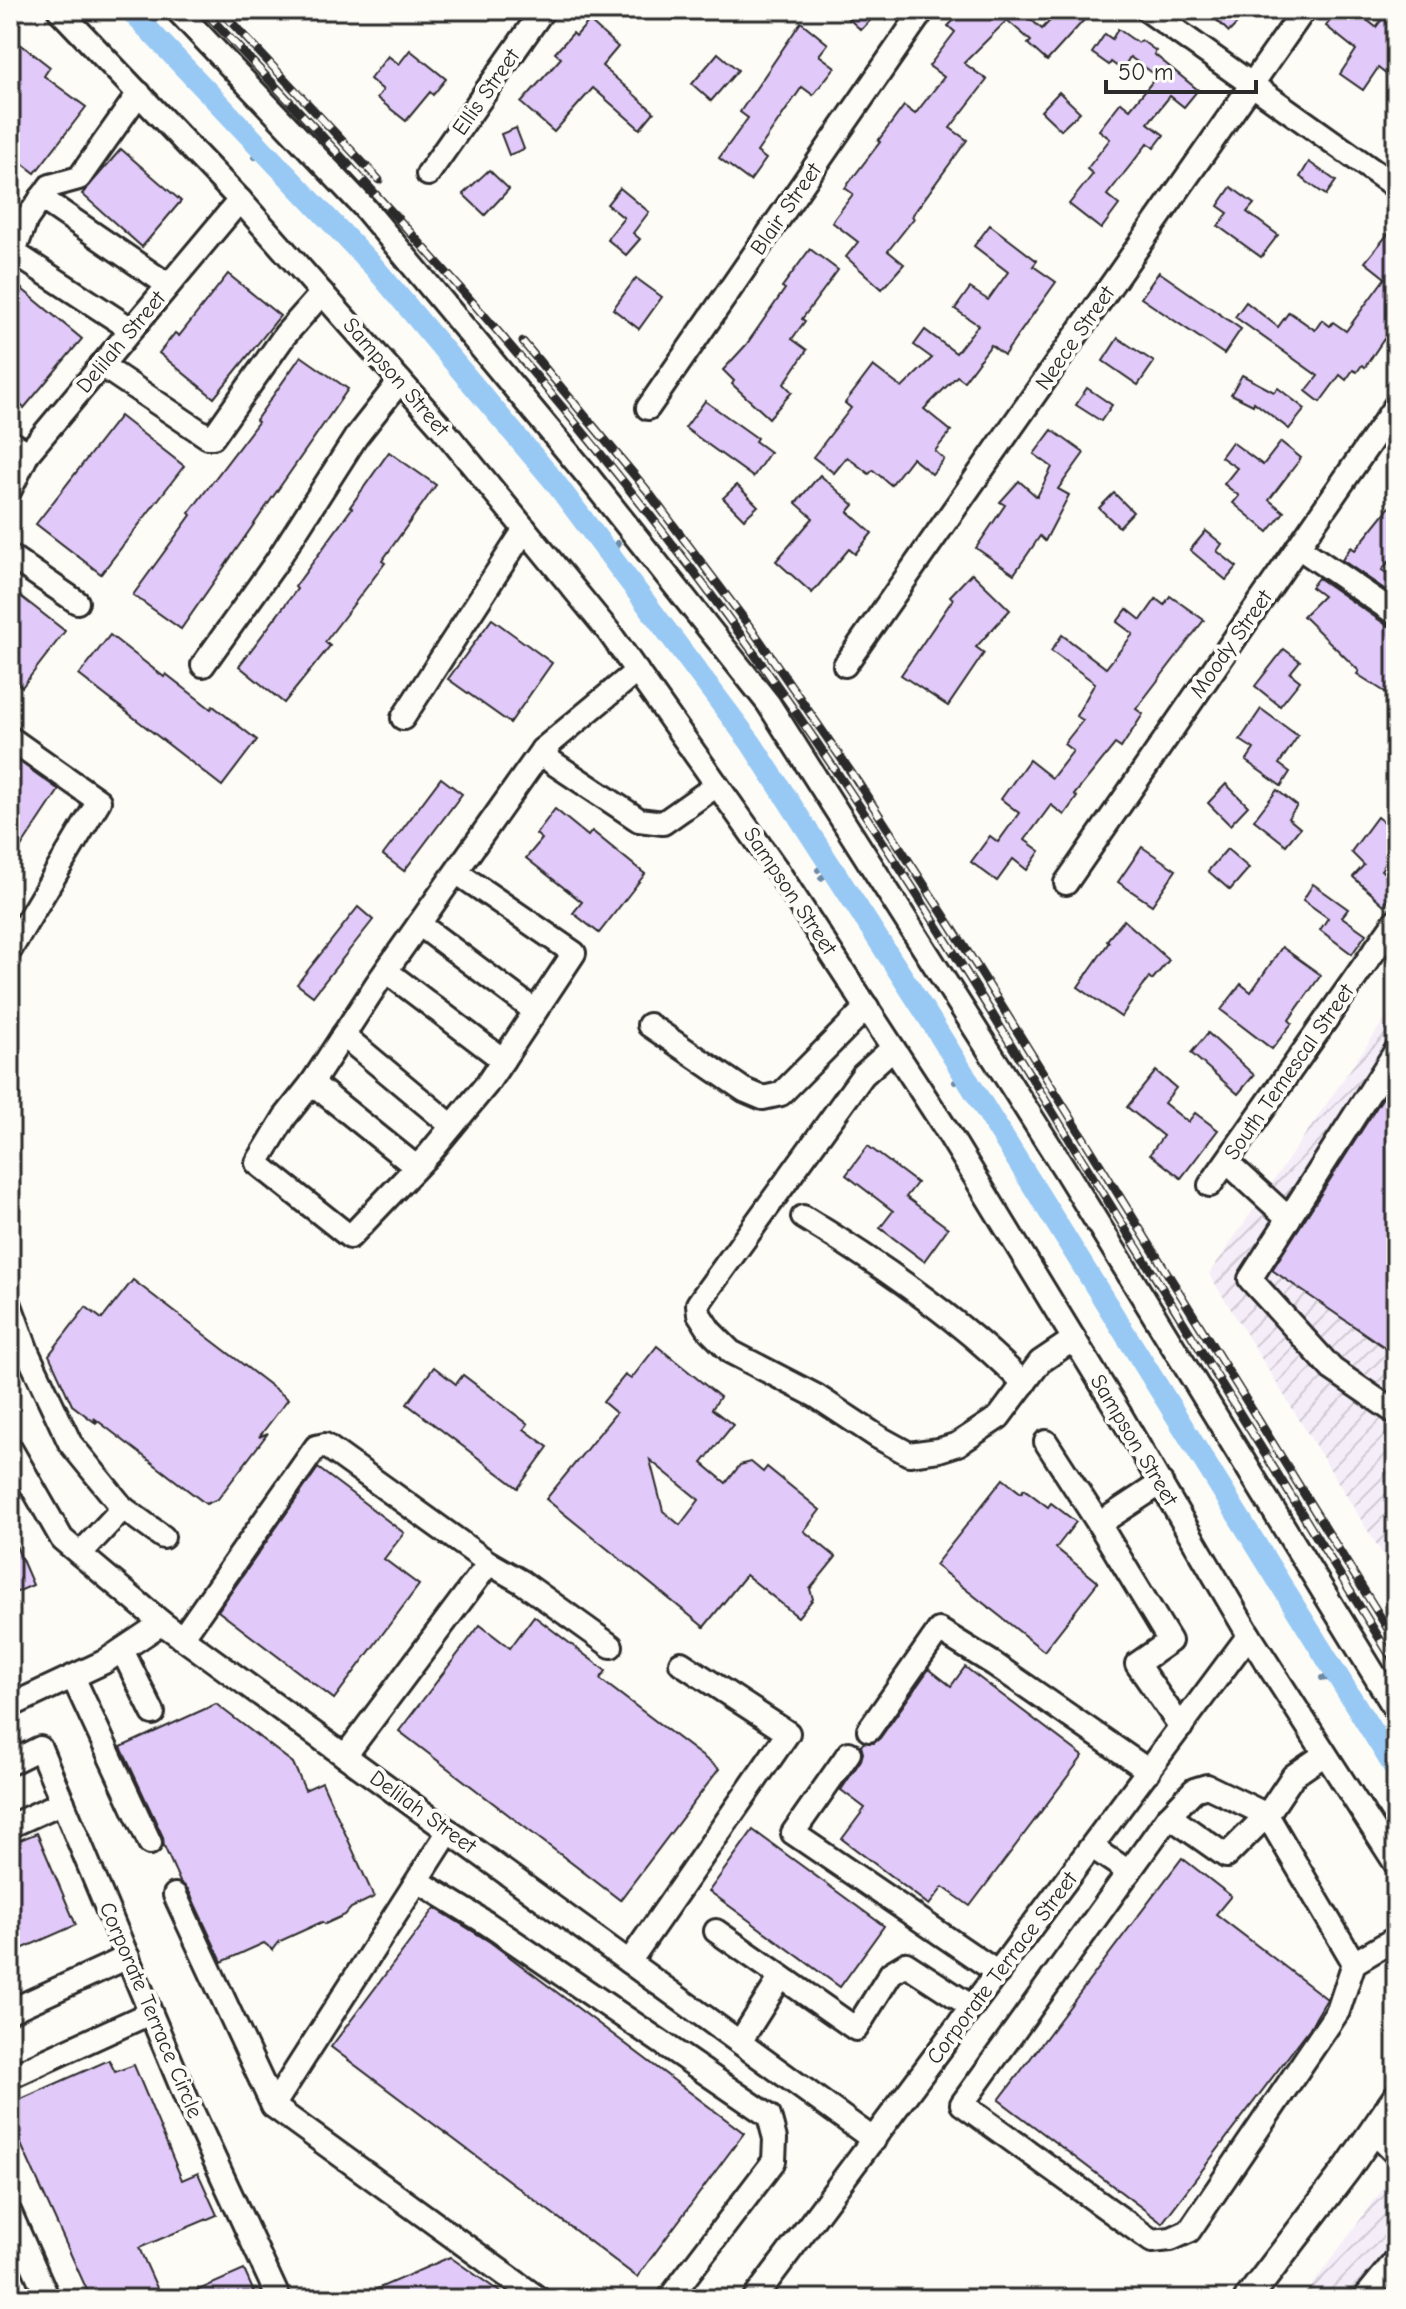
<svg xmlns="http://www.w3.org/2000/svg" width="1406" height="2309" font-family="'Comic Neue',sans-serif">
<defs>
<pattern id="industrial-furrows" width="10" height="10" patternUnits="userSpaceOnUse" patternTransform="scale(2)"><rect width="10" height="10" fill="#f5edf8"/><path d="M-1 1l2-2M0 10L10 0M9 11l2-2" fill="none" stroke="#d2cbd5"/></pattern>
</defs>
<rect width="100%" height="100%" fill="#fdfcf7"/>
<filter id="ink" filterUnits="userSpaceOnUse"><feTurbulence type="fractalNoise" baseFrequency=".0125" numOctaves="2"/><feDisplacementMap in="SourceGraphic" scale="16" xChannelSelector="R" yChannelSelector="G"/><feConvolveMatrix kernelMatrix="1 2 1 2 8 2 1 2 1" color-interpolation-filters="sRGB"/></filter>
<g filter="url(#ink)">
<!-- industrial -->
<g fill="url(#industrial-furrows)">
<path d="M1396,1003V1576L1209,1274Z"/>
<path d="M1396,2171V2299H1302Z"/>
</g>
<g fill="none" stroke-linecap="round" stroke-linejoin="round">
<!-- stream -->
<g stroke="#6c8aa4" stroke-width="6">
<path d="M255,157L262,149"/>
<path d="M611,557L618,543"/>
<path d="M818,870L828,862"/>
<path d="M821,878L833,870"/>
<path d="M955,1082L965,1076"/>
<path d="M1322,1678L1340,1679"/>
</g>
<!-- canal -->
<path stroke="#98c9f4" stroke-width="22" d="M130,10L375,268L554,481L751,743L929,1018L1396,1770"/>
</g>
<!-- building -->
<g fill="#e1c9f9" stroke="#2b2b2b" stroke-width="2" fill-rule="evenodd">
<path d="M839,10H880L861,30Z"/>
<path d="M964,10H1020L1042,29L1060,10H1073L1084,20L1047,61L1028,44L1031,41L1007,20L964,63L987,80L950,128L967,140L912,216L914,218L888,251L904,264L882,289L846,257L858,242L832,222L853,194L845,188L880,142L878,141L904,106L915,114L944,77L929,66L955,32L948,26Z"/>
<path d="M1206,10H1250L1229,32Z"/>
<path d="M1338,10H1354L1376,27L1386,14L1396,22V43L1387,54L1396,62V82L1378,68L1363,90L1340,74L1356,50L1326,26Z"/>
<path d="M589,21L618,47L602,66L654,112L640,129L593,88L554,132L521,103L561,58L555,53L573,33L576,36Z"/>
<path d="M801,22L828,44L819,55L835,67L813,95L802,87L757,152L766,159L750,181L719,158L748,118L740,112Z"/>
<path d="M1118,29L1138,43L1141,40L1156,51L1154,54L1198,90L1184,107L1170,96L1148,123L1164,135L1154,148L1148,143L1107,195L1119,205L1101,229L1069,204L1093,174L1087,169L1110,139L1099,130L1121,102L1130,109L1157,76L1130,57L1122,70L1111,62L1109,65L1092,53L1105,34L1112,39Z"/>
<path d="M10,36L50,67L44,76L86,107L35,173L10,154Z"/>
<path d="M410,50L446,79L433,95L430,92L406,121L377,98L383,90L370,79L388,56L399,64Z"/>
<path d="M718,53L738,70L711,101L692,84Z"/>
<path d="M1059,92L1080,112L1061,130L1041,111Z"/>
<path d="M516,128L524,149L509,155L501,134Z"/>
<path d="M121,149L181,201L142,247L82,194Z"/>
<path d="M1309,162L1336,181L1326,195L1300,177Z"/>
<path d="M489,170L509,189L485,215L463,194Z"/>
<path d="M1231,187L1254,204L1247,212L1278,235L1261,257L1218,226L1228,213L1218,206Z"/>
<path d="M620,188L649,212L633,233L640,239L626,255L607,239L624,218L607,204Z"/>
<path d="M1396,224V348L1384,339L1365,367L1362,365L1357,372L1353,370L1346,380L1340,375L1320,402L1306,391L1318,376L1235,317L1246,302L1278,327L1289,312L1315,330L1322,320L1330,326L1333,322L1346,331L1385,278L1365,262Z"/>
<path d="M990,225L1037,261L1033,266L1056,282L1004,355L991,345L964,381L957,376L924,409L951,431L935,451L944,459L932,474L912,458L891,485L873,470L869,474L847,457L834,473L813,457L851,408L845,403L873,366L902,388L932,358L914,345L925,330L956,353L978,325L955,309L970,288L988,300L1008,272L974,246Z"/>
<path d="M810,249L838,270L802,319L805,321L792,339L807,350L784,384L792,392L769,418L732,384L734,381L723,370L746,345L785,289L782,287Z"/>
<path d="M1159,272L1241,329L1224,354L1141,298Z"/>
<path d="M228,274L280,316L214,398L159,353L175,333L179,336Z"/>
<path d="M636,278L662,297L639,329L613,309Z"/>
<path d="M10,279L82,339L24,408L10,396Z"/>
<path d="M1118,338L1154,362L1138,385L1103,361Z"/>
<path d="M301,356L348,389L181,629L133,595L191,515L189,513L258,422L256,420Z"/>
<path d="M1242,375L1274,392L1278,388L1305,409L1289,429L1254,402L1253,405L1231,394Z"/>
<path d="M1087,388L1112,405L1101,421L1076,405Z"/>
<path d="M705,401L757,438L755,441L770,452L753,477L685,428Z"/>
<path d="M120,416L184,466L101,574L36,524Z"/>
<path d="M1052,430L1084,453L1058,489L1069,495L1045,541L1040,536L1014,574L976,548L1005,505L1000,502L1019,481L1037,497L1052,467L1034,454Z"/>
<path d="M1232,442L1263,465L1281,442L1301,458L1269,500L1284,512L1268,532L1233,503L1239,496L1224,484L1237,468L1221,457Z"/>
<path d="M389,452L436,485L382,561L385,563L325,642L330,646L284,703L239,666L297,589L295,587L352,508L350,507Z"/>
<path d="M820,475L854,505L848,512L872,533L855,554L849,549L812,593L776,561L813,518L796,503Z"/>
<path d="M737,485L758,506L744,519L723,498Z"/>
<path d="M1114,493L1133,512L1119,527L1099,508Z"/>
<path d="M1396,499V552L1382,570L1396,580V597L1342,560L1351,547L1355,550Z"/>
<path d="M1206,531L1222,544L1217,551L1237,567L1226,580L1190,550Z"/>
<path d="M972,573L1010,610L976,647L984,653L948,706L901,675L953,599L950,596Z"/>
<path d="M1318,578L1388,626L1396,628V699L1357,674L1359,671L1303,616L1323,596L1311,587Z"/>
<path d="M10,588L65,631L22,687L10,678Z"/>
<path d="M1170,596L1204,620L1136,709L1143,714L1121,748L1115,744L1074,795L1077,797L1064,815L1051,805L1025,840L1040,851L1027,870L1013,859L997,881L971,862L990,836L998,842L1019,813L1001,799L1029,760L1052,778L1073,751L1064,744L1083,720L1076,716L1095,683L1051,651L1062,635L1106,668L1133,634L1117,622L1127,609L1141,620L1156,599L1164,605Z"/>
<path d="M492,619L552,663L510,723L448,679Z"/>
<path d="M110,635L164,677L166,674L211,709L213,706L257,740L222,786L79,675Z"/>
<path d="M1284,649L1300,661L1290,673L1300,681L1280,706L1255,686Z"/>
<path d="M1261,709L1298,736L1279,764L1290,772L1281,786L1246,761L1254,749L1240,740Z"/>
<path d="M10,755L59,790L10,864Z"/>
<path d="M441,778L462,794L404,871L383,855Z"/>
<path d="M1226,784L1248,806L1230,825L1208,803Z"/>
<path d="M1277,790L1297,806L1288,818L1300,828L1286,845L1254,820Z"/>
<path d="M555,809L588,836L592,831L645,874L599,933L573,913L582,902L526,858L542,839L536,834Z"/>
<path d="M1377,817L1396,832V851L1381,870L1396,884V892L1384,905L1353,877L1364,865L1351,852Z"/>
<path d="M1142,847L1176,870L1152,905L1118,882Z"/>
<path d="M1227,849L1249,868L1230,890L1208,871Z"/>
<path d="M1313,884L1348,909L1342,917L1366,934L1352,954L1320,930L1328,918L1303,900Z"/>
<path d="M358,907L373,920L313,996L297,984Z"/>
<path d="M1124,920L1169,960L1152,980L1149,977L1121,1017L1078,987L1109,942L1107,940Z"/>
<path d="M1282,947L1321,975L1289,1020L1292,1023L1272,1049L1221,1010L1241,984L1251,992Z"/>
<path d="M1208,1033L1254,1075L1238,1094L1191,1053Z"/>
<path d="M1156,1071L1176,1088L1164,1103L1188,1122L1195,1113L1218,1130L1181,1178L1150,1154L1163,1136L1127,1107Z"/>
<path d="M1396,1077V1355L1272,1270Z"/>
<path d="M868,1146L917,1183L906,1197L948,1228L924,1261L880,1228L893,1211L846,1175Z"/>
<path d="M133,1280L288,1399L259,1437L268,1433L218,1499L206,1504L94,1418L97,1424L72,1405L49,1355L86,1307L102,1319Z"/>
<path d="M657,1346L720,1397L712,1409L733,1425L702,1463L726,1483L740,1465L751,1462L763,1472L767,1467L820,1510L804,1531L836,1557L810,1589L813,1599L798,1617L746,1575L704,1627L546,1499L616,1413L603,1402L625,1375L631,1379ZM650,1460L699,1500L680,1525L663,1511Z"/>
<path d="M434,1367L456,1384L463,1375L528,1424L524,1429L548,1447L518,1488L407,1404Z"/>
<path d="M318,1468L404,1533L384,1559L419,1585L334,1699L218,1611Z"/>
<path d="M1003,1479L1021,1493L1024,1489L1048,1507L1051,1503L1076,1522L1056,1548L1098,1582L1044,1651L935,1565Z"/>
<path d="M10,1532L33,1585L10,1595Z"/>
<path d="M534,1616L606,1671L600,1679L719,1769L620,1900L399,1731L480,1625L510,1648Z"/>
<path d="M965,1667L1083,1756L970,1906L943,1887L929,1905L842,1839L865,1808L841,1790L861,1760L863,1753L861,1746L864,1742L874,1743L880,1738L929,1669L951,1686Z"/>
<path d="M216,1704L293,1763L305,1790L322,1782L374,1897L351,1908L345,1915L325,1924L322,1922L280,1941L273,1950L264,1943L222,1962L188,1889L180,1882L164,1846L163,1837L121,1747Z"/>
<path d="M753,1830L884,1926L840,1987L709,1891Z"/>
<path d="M37,1833L76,1925L10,1954V1844Z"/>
<path d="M1182,1858L1231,1896L1216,1914L1327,1999L1309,2029L1162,2223L999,2100Z"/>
<path d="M435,1908L490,1942L744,2133L637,2277L331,2047Z"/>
<path d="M109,2060L115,2072L134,2065L182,2180L198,2173L217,2215L139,2248L162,2299H91L10,2120V2104Z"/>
<path d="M450,2257L510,2299H354Z"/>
<path d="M244,2270L257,2299H178Z"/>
</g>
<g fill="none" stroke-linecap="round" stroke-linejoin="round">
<!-- minor casing -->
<g stroke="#2b2b2b" stroke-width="28">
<g id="minor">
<path d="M59,10L240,200L322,293L442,428L609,632L775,867L944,1126L1121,1416L1249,1635L1396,1864"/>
<path d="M177,10L363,206L587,475L768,703L1065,1170L1396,1710"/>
<path d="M1147,10L1396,187"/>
<path d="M428,174L543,10"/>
<path d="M41,198L168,285"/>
<path d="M13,252L131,329"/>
<path d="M10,262L26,220L50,186L79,178L139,93"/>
<path d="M101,365L208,437H213L285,335L322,293"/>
<path d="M648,408L923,10"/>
<path d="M10,442L28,453"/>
<path d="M10,490L28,453L240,200"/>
<path d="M1298,547L1396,614"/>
<path d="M10,556L77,602"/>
<path d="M203,665L275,564L356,437L400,381"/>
<path d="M845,665L1304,10"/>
<path d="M403,718L525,529"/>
<path d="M10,738L99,801L10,950"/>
<path d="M542,750L552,762L639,820L663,823L717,785"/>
<path d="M456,872L574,953L487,1084L430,1153L350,1237L257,1163L285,1117L312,1083L378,982L542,750L637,671"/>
<path d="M1066,883L1396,405"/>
<path d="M419,924L535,1011"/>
<path d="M386,971L503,1060"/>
<path d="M649,1025L744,1090L763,1098L781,1094L867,1007"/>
<path d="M343,1035L452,1126"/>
<path d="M893,1048L863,1075L707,1291L698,1304L699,1314L710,1331L731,1352L816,1396L878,1437L909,1454L939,1450L958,1444L999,1417L1040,1362L1074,1339"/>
<path d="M1396,1051L1250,1279L1332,1369L1396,1413"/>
<path d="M312,1083L416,1167"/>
<path d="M1227,1162L1289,1219"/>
<path d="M1210,1185L1396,920"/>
<path d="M803,1217C880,1264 962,1320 1024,1384"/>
<path d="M10,1305L28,1354L70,1443L123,1508L80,1554"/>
<path d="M1046,1442L1099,1524"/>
<path d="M10,1448L62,1539L162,1623L874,2140"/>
<path d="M1161,1483L1099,1524L1170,1641L1137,1664L1181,1727"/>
<path d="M123,1508L163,1537"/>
<path d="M489,1563L522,1582L611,1646"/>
<path d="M182,1638L316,1447L325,1445L489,1563L345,1756"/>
<path d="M122,1650L153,1713"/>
<path d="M73,1677L150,1843"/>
<path d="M10,1706L104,1662L162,1623"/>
<path d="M869,1730L939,1630L994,1664L1149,1771"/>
<path d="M849,1753L793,1833L998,1973"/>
<path d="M10,1763L40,1748L187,2100L279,2299"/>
<path d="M1169,1816L1226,1856L1267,1815L1293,1776L1325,1754"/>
<path d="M10,1826L63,1802"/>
<path d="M449,1831L273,2106L539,2299"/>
<path d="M1092,1847L1129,1872"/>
<path d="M418,1881L488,1924L769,2116L775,2139L774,2161L669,2299"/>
<path d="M175,1895L273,2106"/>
<path d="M716,1931L856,2029L891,1973L906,1964L972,2007"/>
<path d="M629,1962L788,1733L681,1663"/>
<path d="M1354,1963L1267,1815L1207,1786L1194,1790L1169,1816L962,2104L1152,2241L1171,2239L1189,2231L1338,2011L1354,1963L1396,1938"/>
<path d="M10,2011L128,1957"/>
<path d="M740,2042L781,1977"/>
<path d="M10,2077L150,2013"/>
<path d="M1373,2131L1396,2154"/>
<path d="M10,2213L48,2299"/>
<path d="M754,2299L1249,1635"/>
<path d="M1364,2299L1396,2260"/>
</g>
</g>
<!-- major casing -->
<g stroke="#2b2b2b" stroke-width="32">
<path id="major" d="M1248,2299L1347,2169L1396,2098"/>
</g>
<!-- minor -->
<use href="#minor" stroke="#fdfcf7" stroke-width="22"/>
<!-- major -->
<use href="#major" stroke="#fdfcf7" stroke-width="26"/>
<!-- rail casing -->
<g stroke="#2b2b2b" stroke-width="9">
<g id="rail">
<path d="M203,10C395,211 582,416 745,641C860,799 963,966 1065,1132C1176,1310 1286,1488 1396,1665"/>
<path d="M220,10L379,180"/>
<path d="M523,342L646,489L756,635L857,781L978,968L1396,1642"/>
</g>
</g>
<!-- rail -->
<use href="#rail" stroke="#fdfcf7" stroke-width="6" stroke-dasharray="18" stroke-linecap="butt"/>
</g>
</g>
<g text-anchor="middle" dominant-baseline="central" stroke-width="8" stroke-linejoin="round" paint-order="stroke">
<!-- street labels -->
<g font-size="22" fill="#2b2b2b" stroke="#fdfcf7">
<text transform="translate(486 92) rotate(-55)">Ellis Street</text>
<text transform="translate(786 209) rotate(-55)">Blair Street</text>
<text transform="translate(1075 338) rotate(-55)">Neece Street</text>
<text transform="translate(121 342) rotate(-50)">Delilah Street</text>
<text transform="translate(396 377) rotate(49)">Sampson Street</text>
<text transform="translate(1231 644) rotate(-55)">Moody Street</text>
<text transform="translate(790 891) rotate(56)">Sampson Street</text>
<text transform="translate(1289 1072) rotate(-55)">South Temescal Street</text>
<text transform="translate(1134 1440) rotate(59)">Sampson Street</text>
<text transform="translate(423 1812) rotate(36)">Delilah Street</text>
<text transform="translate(1002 1968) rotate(-53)">Corporate Terrace Street</text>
<text transform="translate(151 2010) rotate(67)">Corporate Terrace Circle</text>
</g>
</g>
<!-- margin -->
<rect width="1406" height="2309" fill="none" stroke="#fdfcf7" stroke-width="40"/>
<rect x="20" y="20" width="1366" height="2269" fill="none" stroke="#2b2b2b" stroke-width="3" filter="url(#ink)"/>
<!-- scale -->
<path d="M1106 80v12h150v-12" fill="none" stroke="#2b2b2b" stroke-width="4"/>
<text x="1118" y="80" font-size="24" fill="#2b2b2b" stroke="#fdfcf7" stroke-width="6" paint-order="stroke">50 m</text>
</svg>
